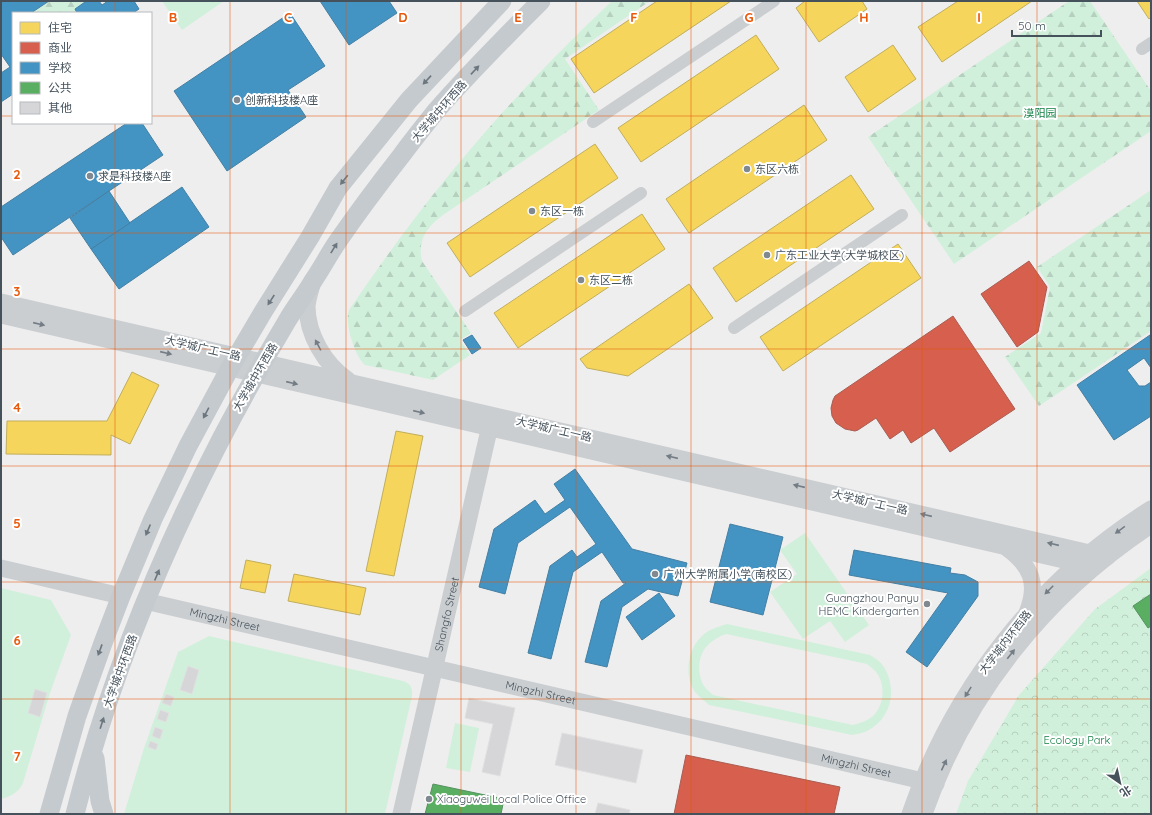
<svg xmlns="http://www.w3.org/2000/svg" width="1152" height="815" font-family="Quicksand,'Noto Sans SC',sans-serif">
<defs>
<pattern id="forest-firs" width="22" height="20" patternUnits="userSpaceOnUse"><rect width="22" height="20" fill="#d1f0db"/><path d="M5 1l3.5 6h-7zM16 11l3.5 6h-7z" fill="#b5d0be"/></pattern>
<pattern id="park-crowns" width="20" height="18" patternUnits="userSpaceOnUse"><rect width="20" height="18" fill="#d1f0db"/><path d="M2 6a3 3 0 1 1 6 0M12 15a3 3 0 1 1 6 0" fill="none" stroke="#b5d0be"/></pattern>
</defs>
<rect width="100%" height="100%" fill="#efeeee"/>
<!-- grass -->
<g fill="#d1f0db" fill-rule="evenodd">
<path d="M162,1H224L182,30Z"/>
<path d="M805,533L869,625L845,642L830,621L803,639L770,592L797,574L780,550Z"/>
<path d="M1,588L51,600L71,635L50,693L23,783C19,792 10,797 1,799Z"/>
<path d="M727,624L870,655C875,658 881,662 884,667C898,690 891,719 867,731C863,733 857,734 852,735L709,705C705,701 699,697 695,692C684,675 687,650 702,636C709,629 718,627 727,624ZM726,634L867,664C870,667 874,669 876,672C886,685 884,705 873,716C867,721 860,723 853,725L713,695C710,692 706,689 704,686C696,673 698,653 710,643C715,639 720,636 726,634Z"/>
<path d="M209,636L403,681C410,683 413,688 412,696L385,814H124L144,748L178,652Z"/>
<path d="M455,723L479,728L470,772L446,768Z"/>
</g>
<!-- forest -->
<g fill="url(#forest-firs)">
<path d="M49,1H84L85,2L75,9L77,13H31Z"/>
<path d="M612,1H650L565,59L599,110L443,215C427,227 417,240 422,261L471,333L460,340L470,355L433,380L365,365C355,357 344,323 349,310C379,266 410,223 444,181C496,117 552,57 612,1Z"/>
<path d="M1069,1H1090L1151,91V131L954,264L868,137Z"/>
<path d="M1151,190V331L1039,406L1005,357L1041,333L1050,287L1037,267Z"/>
</g>
<!-- park -->
<path fill="url(#park-crowns)" d="M1151,568V814H956L968,781L1019,695L1095,609Z"/>
<!-- homes -->
<g fill="#f6d55c" stroke="#c1ae5c">
<path d="M657,1H731L594,93L571,59Z"/>
<path d="M805,1H862L867,9L819,42L796,8Z"/>
<path d="M958,1H1032L942,62L918,27Z"/>
<path d="M1137,1H1151V17L1149,19Z"/>
<path d="M756,35L779,69L641,162L618,128Z"/>
<path d="M893,45L916,79L868,112L845,77Z"/>
<path d="M804,105L827,140L689,233L666,199Z"/>
<path d="M595,144L618,178L470,277L447,243Z"/>
<path d="M851,175L874,209L736,302L713,268Z"/>
<path d="M642,214L665,249L518,348L494,313Z"/>
<path d="M898,244L921,278L783,371L760,337Z"/>
<path d="M689,284L713,318L628,376L587,368L580,359Z"/>
<path d="M132,372L159,385L130,444L111,435V455L6,454L7,421H107Z"/>
<path d="M396,431L423,436L394,576L366,571Z"/>
<path d="M246,560L271,565L265,593L240,588Z"/>
<path d="M294,574L366,588L360,615L288,601Z"/>
</g>
<!-- shops -->
<g fill="#d6604d" stroke="#aa5c52">
<path d="M1029,261L1047,287L1038,332L1017,347L981,294Z"/>
<path d="M953,316L1015,409L950,452L934,428L911,443L903,430L890,439L876,418L858,430L855,431L845,429L836,423L832,416L831,408L833,400L835,396Z"/>
<path d="M686,755L840,787L834,814H674Z"/>
</g>
<!-- schools -->
<g fill="#4393c3" stroke="#4480a4">
<path d="M1,1H49L31,13H13V37L12,38L13,40V94L1,102V73L10,67L1,54Z"/>
<path d="M84,1H99L102,5L108,1H134L139,9L133,13H77L75,9L85,2Z"/>
<path d="M320,1H389L397,13L349,45Z"/>
<path d="M290,13L325,66L288,90L306,117L227,171L174,91Z"/>
<path d="M127,123H142L163,155L13,255L1,237V207Z"/>
<path d="M182,187L209,227L119,289L91,249Z"/>
<path d="M109,191L130,223L91,249L70,218Z"/>
<path d="M472,335L481,348L472,354L463,340Z"/>
<path d="M1150,335L1151,368L1144,358L1127,370L1139,386H1145L1151,382V416L1114,440L1077,385Z"/>
<path d="M575,469L632,549L687,563L678,596L648,589L622,607L607,667L585,662L601,601L626,583H623L602,552L573,572L551,659L528,653L550,566L572,550L577,557L596,544L570,507L518,543L505,594L479,587L494,529L535,500L545,514L565,500L554,484Z"/>
<path d="M730,524L783,537L763,615L710,602Z"/>
<path d="M854,550L951,568L950,573L965,575L978,582V596L927,667L906,652L948,593L849,575Z"/>
<path d="M659,593L675,616L642,640L626,617Z"/>
</g>
<!-- public -->
<g fill="#5aae61" stroke="#549260">
<path d="M1151,594V626L1148,628L1133,606Z"/>
<path d="M433,784L504,799L501,814H425Z"/>
</g>
<!-- building -->
<g fill="#d6d6d9" stroke="#e0e0e1">
<path d="M188,666L199,670L192,694L180,690Z"/>
<path d="M35,689L47,693L40,717L28,713Z"/>
<path d="M166,694L174,697L171,706L162,703Z"/>
<path d="M469,698L515,708L500,776L482,772L493,724L465,718Z"/>
<path d="M160,710L169,713L166,722L157,719Z"/>
<path d="M155,727L163,730L160,739L152,736Z"/>
<path d="M562,733L643,750L636,783L555,765Z"/>
<path d="M150,741L158,744L156,750L148,747Z"/>
<path d="M598,803L630,810L629,814H595Z"/>
</g>
<g fill="none" stroke-linecap="round" stroke-linejoin="round">
<!-- street -->
<g stroke="#caced0" stroke-width="12">
<path d="M1142,49L1151,43"/>
<path d="M593,122L774,1"/>
<path d="M465,311L641,193"/>
<path d="M734,328L902,215"/>
</g>
<!-- secondary -->
<g stroke="#caced1" stroke-width="17">
<path d="M312,285C310,292 308,298 307,306C307,334 325,365 348,380"/>
<path d="M1,302L1107,557"/>
<path d="M1,315L1094,567"/>
<path d="M1007,548C1031,566 1039,583 1027,613"/>
<path d="M1,568L121,596"/>
<path id="s1" d="M145,601L936,784"/>
<path id="s2" d="M401,814L492,417"/>
<path d="M910,814C953,688 1038,580 1151,509"/>
<path d="M924,814C965,695 1046,594 1151,525"/>
</g>
<!-- primary -->
<g stroke="#c5cace" stroke-width="19">
<path d="M95,758L100,801L104,814"/>
<path d="M49,814L77,716L103,643L121,596L153,519L188,446L230,368L263,312L310,237L338,188L409,100L502,1"/>
<path d="M75,814C119,639 195,475 287,321C295,307 305,295 313,281C322,268 329,254 338,241C358,212 379,184 401,156C412,141 424,126 436,111C469,73 505,37 541,1"/>
</g>
</g>
<!-- one-way arrows -->
<defs><path id="oneway-solid" d="M-6-.8H1V-3.2L6.5 0L1 3.2V.8H-6Z"/></defs>
<g fill="#6b767e">
<use href="#oneway-solid" transform="translate(475 70) rotate(-47)"/>
<use href="#oneway-solid" transform="translate(427 80) rotate(133)"/>
<use href="#oneway-solid" transform="translate(344 180) rotate(128)"/>
<use href="#oneway-solid" transform="translate(334 248) rotate(-58)"/>
<use href="#oneway-solid" transform="translate(271 300) rotate(123)"/>
<use href="#oneway-solid" transform="translate(206 413) rotate(118)"/>
<use href="#oneway-solid" transform="translate(148 530) rotate(113)"/>
<use href="#oneway-solid" transform="translate(157 575) rotate(-67)"/>
<use href="#oneway-solid" transform="translate(100 650) rotate(110)"/>
<use href="#oneway-solid" transform="translate(102 723) rotate(-72)"/>
</g>
<g fill="#747d85">
<use href="#oneway-solid" transform="translate(39 324) rotate(13)"/>
<use href="#oneway-solid" transform="translate(318 345) rotate(-118)"/>
<use href="#oneway-solid" transform="translate(166 353) rotate(13)"/>
<use href="#oneway-solid" transform="translate(292 383) rotate(13)"/>
<use href="#oneway-solid" transform="translate(419 412) rotate(13)"/>
<use href="#oneway-solid" transform="translate(672 457) rotate(-167)"/>
<use href="#oneway-solid" transform="translate(799 486) rotate(-167)"/>
<use href="#oneway-solid" transform="translate(926 515) rotate(-167)"/>
<use href="#oneway-solid" transform="translate(1120 530) rotate(144)"/>
<use href="#oneway-solid" transform="translate(1053 544) rotate(-167)"/>
<use href="#oneway-solid" transform="translate(1049 590) rotate(135)"/>
<use href="#oneway-solid" transform="translate(1011 654) rotate(-52)"/>
<use href="#oneway-solid" transform="translate(968 692) rotate(122)"/>
<use href="#oneway-solid" transform="translate(944 765) rotate(-65)"/>
</g>
<!-- grid -->
<path fill="none" stroke="#e8590c" stroke-width="1" stroke-opacity="0.55" d="M115,1V13M230,1V814M346,1V814M461,1V814M576,1V814M691,1V814M806,1V814M922,1V814M1037,1V814M1,116H13M151,116H1151M115,123V814M1,233H1151M1,349H1151M1,466H1151M1,582H1151M1,699H1151"/>
<!-- markers -->
<g fill="#80898f" stroke="#fff" stroke-width="1.5">
<circle cx="237" cy="100" r="4"/>
<circle cx="747" cy="169" r="4"/>
<circle cx="90" cy="176" r="4"/>
<circle cx="532" cy="211" r="4"/>
<circle cx="767" cy="255" r="4"/>
<circle cx="581" cy="280" r="4"/>
<circle cx="655" cy="574" r="4"/>
<circle cx="927" cy="604" r="4"/>
<circle cx="429" cy="799" r="4"/>
</g>
<g text-anchor="middle" dominant-baseline="central" stroke-width="4" stroke-linejoin="round" paint-order="stroke">
<!-- poi labels -->
<g font-size="11" fill="#45525c" stroke="#fff" text-anchor="start">
<text x="245" y="100">创新科技楼A座</text>
<text x="755" y="169">东区六栋</text>
<text x="98" y="176">求是科技楼A座</text>
<text x="540" y="211">东区一栋</text>
<text x="775" y="255">广东工业大学(大学城校区)</text>
<text x="589" y="280">东区二栋</text>
<text x="663" y="574">广州大学附属小学(南校区)</text>
<text x="919" y="598" text-anchor="end">Guangzhou Panyu<tspan x="919" dy="13">HEMC Kindergarten</tspan></text>
<text x="437" y="799">Xiaoguwei Local Police Office</text>
</g>
<!-- street labels -->
<g font-size="11" fill="#45525c" stroke="#fff">
<text transform="translate(439 111) rotate(-49)">大学城中环西路</text>
<text transform="translate(203 348) rotate(13)">大学城广工一路</text>
<text transform="translate(255 377) rotate(-60)">大学城中环西路</text>
<text transform="translate(554 429) rotate(13)">大学城广工一路</text>
<text transform="translate(870 502) rotate(13)">大学城广工一路</text>
<text stroke="none"><textPath href="#s2" startOffset="205">Shangfa Street</textPath></text>
<text stroke="none"><textPath href="#s1" startOffset="82">Mingzhi Street</textPath></text>
<text transform="translate(1005 642) rotate(-52)">大学城内环西路</text>
<text transform="translate(120 671) rotate(-70)">大学城中环西路</text>
<text stroke="none"><textPath href="#s1" startOffset="406">Mingzhi Street</textPath></text>
<text stroke="none"><textPath href="#s1" startOffset="730">Mingzhi Street</textPath></text>
</g>
<!-- park labels -->
<g font-size="11" fill="#128145" stroke="#fff">
<text x="1040" y="113">漠阳园</text>
<text x="1077" y="740">Ecology Park</text>
</g>
</g>
<g font-size="13" text-anchor="middle" font-weight="bold" fill="#e8590c" stroke="#fff" stroke-width="4" stroke-linejoin="round" paint-order="stroke">
<text x="173" y="22">B</text>
<text x="288" y="22">C</text>
<text x="403" y="22">D</text>
<text x="518" y="22">E</text>
<text x="634" y="22">F</text>
<text x="749" y="22">G</text>
<text x="864" y="22">H</text>
<text x="979" y="22">I</text>
<text x="17" y="179">2</text>
<text x="17" y="296">3</text>
<text x="17" y="412">4</text>
<text x="17" y="528">5</text>
<text x="17" y="645">6</text>
<text x="17" y="761">7</text>
</g>
<!-- border -->
<rect width="1152" height="815" fill="none" stroke="#45525c" stroke-width="4"/>
<!-- legend -->
<rect x="12" y="12" width="140" height="112" fill="#ffffff" stroke="#b5babe"/>
<rect x="20" y="22" width="20" height="12" fill="#f6d55c" stroke="#b5babe"/>
<text x="48" y="32" font-size="12" fill="#45525c">住宅</text>
<rect x="20" y="42" width="20" height="12" fill="#d6604d" stroke="#b5babe"/>
<text x="48" y="52" font-size="12" fill="#45525c">商业</text>
<rect x="20" y="62" width="20" height="12" fill="#4393c3" stroke="#b5babe"/>
<text x="48" y="72" font-size="12" fill="#45525c">学校</text>
<rect x="20" y="82" width="20" height="12" fill="#5aae61" stroke="#b5babe"/>
<text x="48" y="92" font-size="12" fill="#45525c">公共</text>
<rect x="20" y="102" width="20" height="12" fill="#d6d6d9" stroke="#b5babe"/>
<text x="48" y="112" font-size="12" fill="#45525c">其他</text>
<!-- north arrow -->
<g transform="translate(1120 783) rotate(146)" stroke="#ffffff" stroke-width="3" paint-order="stroke">
<path d="M0-3L7 15L0 10L-7 15Z" fill="#45525c"/>
<text y="-6" font-size="11" font-weight="bold" text-anchor="middle" fill="#45525c">北</text>
</g>
<!-- scale -->
<path d="M1012 30v6h89v-6" fill="none" stroke="#45525c" stroke-width="2"/>
<text x="1018" y="30" font-size="12" fill="#45525c" stroke="#ffffff" stroke-width="3" paint-order="stroke">50 m</text>
</svg>
